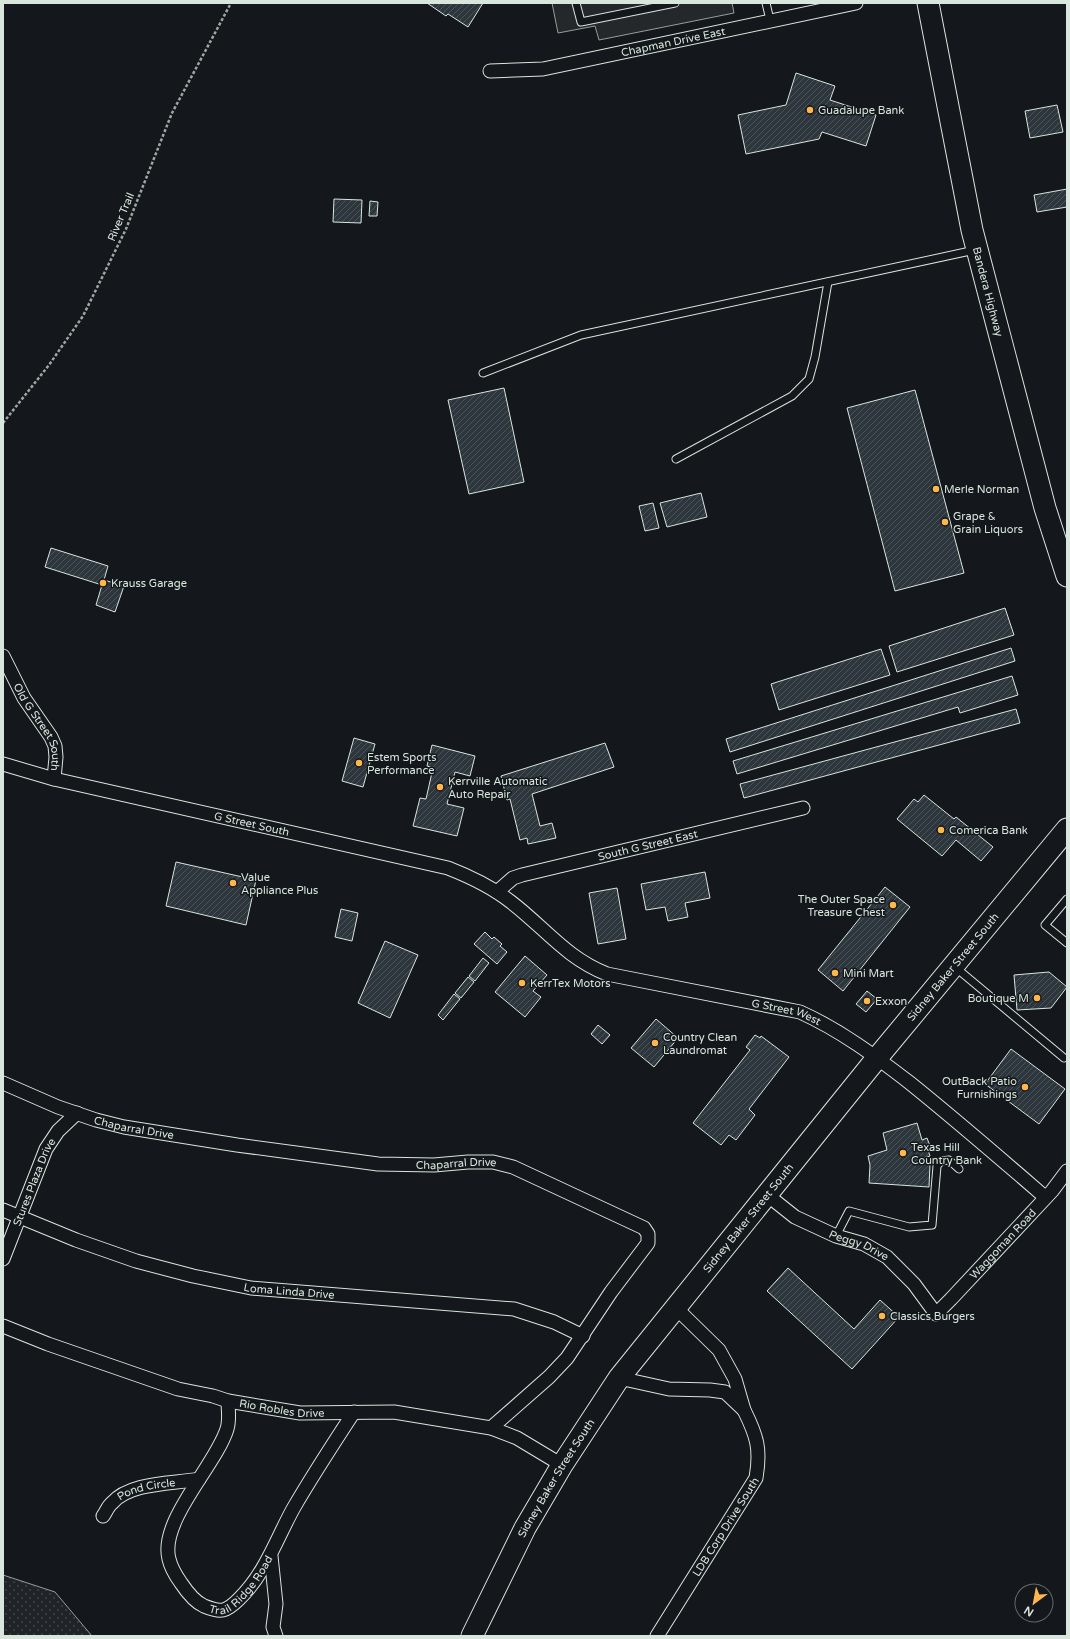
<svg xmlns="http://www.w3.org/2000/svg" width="1070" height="1639" font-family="'Varela Round',sans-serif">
<defs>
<pattern id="park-dots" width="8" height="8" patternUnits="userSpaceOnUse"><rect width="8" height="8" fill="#202428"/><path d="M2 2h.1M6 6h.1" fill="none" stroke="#404447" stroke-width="1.8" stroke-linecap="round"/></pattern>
<pattern id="building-hatch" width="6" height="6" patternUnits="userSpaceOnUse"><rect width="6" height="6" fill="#2c363c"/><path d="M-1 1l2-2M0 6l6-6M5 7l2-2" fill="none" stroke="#4a5358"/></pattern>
</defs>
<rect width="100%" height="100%" fill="#14181c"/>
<!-- park -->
<path fill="url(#park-dots)" stroke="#939e99" d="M3,1575L55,1592L92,1636H3Z"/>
<!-- parking -->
<path fill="#24282b" stroke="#939e99" d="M552,3H732L734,13L599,40L595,26L558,33Z"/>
<!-- building -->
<g fill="url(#building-hatch)" stroke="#d8e6dc">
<path d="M427,3H483L468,27L448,14L446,16Z"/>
<path d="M796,73L835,86L830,100L876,115L866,146L822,132L819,139L746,154L738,115L786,105Z"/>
<path d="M1057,105L1063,132L1030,138L1025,111Z"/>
<path d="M1067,189V207L1037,212L1034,195Z"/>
<path d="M334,199L362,200L361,223L333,222Z"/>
<path d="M370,201L378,202L377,216H369Z"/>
<path d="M504,388L524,482L469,494L448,400Z"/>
<path d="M915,390L964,573L895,591L847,408Z"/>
<path d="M701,493L707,517L667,527L660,503Z"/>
<path d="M653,503L659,528L645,531L639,506Z"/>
<path d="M51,548L108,566L104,580L124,586L115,612L96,605L102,585L45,567Z"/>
<path d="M1005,608L1014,635L897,672L889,646Z"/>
<path d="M1011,648L1015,661L730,752L726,739Z"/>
<path d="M881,649L890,675L779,710L771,684Z"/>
<path d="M1012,676L1018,695L960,713L958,707L737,774L733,761Z"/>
<path d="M1016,709L1020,723L744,798L740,784Z"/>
<path d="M354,738L375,744L363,787L342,781Z"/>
<path d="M605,743L614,767L532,794L540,826L552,823L556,838L528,844L527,838L520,840L510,799L507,800L501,776Z"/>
<path d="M432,745L475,756L470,776L455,772L447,804L464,808L457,836L413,826L420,798L426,799L433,768L427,766Z"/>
<path d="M924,795L954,819L956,817L993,847L981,861L956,840L942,856L897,819L914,799L918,802Z"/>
<path d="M176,862L256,880L246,925L166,906Z"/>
<path d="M705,872L710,898L685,903L688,917L668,921L665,907L646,910L641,884Z"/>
<path d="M885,887L910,907L843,991L818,970Z"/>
<path d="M617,888L626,939L598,944L589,893Z"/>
<path d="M341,909L358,913L352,941L335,937Z"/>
<path d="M485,932L492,939L494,937L502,944L500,946L507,952L497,964L474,944Z"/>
<path d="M385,941L418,955L390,1018L358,1003Z"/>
<path d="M525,956L547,975L533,991L541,997L525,1017L495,992Z"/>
<path d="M483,958L489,963L475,981L469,976Z"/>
<path d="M1049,972L1067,987L1051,1008L1017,1010L1014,975Z"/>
<path d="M468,977L474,982L461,998L455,993Z"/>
<path d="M867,991L877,999L866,1012L856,1004Z"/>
<path d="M454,994L460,999L443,1020L438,1015Z"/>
<path d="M656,1019L678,1038L654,1067L631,1048Z"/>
<path d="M598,1025L610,1035L602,1044L591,1034Z"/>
<path d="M755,1035L760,1038L761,1036L789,1057L749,1109L755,1115L736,1140L729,1135L721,1145L693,1123L750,1050L746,1047Z"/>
<path d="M1011,1049L1065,1089L1039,1124L985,1084Z"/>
<path d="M917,1123L922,1140L927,1138L930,1146L927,1147L930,1156L924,1158L926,1164H930L929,1187L869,1183L870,1165L868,1156L887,1150L883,1133Z"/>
<path d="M788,1268L854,1329L880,1300L899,1317L852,1369L767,1291Z"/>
</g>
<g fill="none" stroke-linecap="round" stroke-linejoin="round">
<!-- lane casing -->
<g stroke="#d8e6dc" stroke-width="9">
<g id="lane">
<path d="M576,3L581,22L675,3"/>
<path d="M766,3L770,20"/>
<path d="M483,373L581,335L975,250"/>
<path d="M676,459L792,396L809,379L815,357L828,282"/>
<path d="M1067,899L1045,925L1067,943"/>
<path d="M955,967L1064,1058"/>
<path d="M836,1236L849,1211L909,1227L932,1225L937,1166L941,1161L949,1160L959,1169"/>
</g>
</g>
<!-- street casing -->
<g stroke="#d8e6dc" stroke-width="15">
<g id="street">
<path id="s1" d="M490,71L543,69L856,3"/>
<path id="s2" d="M3,656L24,698L51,737L55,746L56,757L54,779"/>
<path id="s3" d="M3,764L54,779L448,868C471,877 492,887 511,902C544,927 566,958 607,974L800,1012C840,1030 875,1056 910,1083C956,1120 1001,1159 1045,1197"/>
<path id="s4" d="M497,892L513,878L522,875L803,808"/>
<path id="s5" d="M3,1083L58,1107L96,1120L124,1127L237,1145L378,1164L434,1165L468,1162H493L513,1167L644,1228L648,1234V1243L611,1292L567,1358L549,1377L491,1428"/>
<path id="s6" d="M766,1194L795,1217L836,1236L864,1244L887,1257L914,1284L936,1314L951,1299L1052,1191L1067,1171"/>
<path id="s7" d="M3,1210L76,1240L136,1261L193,1276L251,1288L514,1309L554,1322L583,1336"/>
<path id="s8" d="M3,1259L46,1149L58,1131L77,1113"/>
<path id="s9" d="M3,1326L48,1344L178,1389L213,1396L228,1401L300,1413L394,1412L491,1428L517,1438L562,1465"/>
<path d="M619,1378L669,1389L710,1390L725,1392L744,1410L735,1379L719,1350L675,1307"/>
<path id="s10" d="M228,1401C228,1410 230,1420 227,1429C216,1465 159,1521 169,1559C171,1568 176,1576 181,1583C187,1592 195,1602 204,1606C221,1613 226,1612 239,1599C265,1574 276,1540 293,1509C312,1476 333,1444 354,1412"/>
<path id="s11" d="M103,1516C106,1512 108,1506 112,1503C130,1482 173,1484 199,1479"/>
<path d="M271,1556L276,1604L273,1627L276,1636"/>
<path id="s12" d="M657,1636L756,1478C761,1449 757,1436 744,1410"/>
</g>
</g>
<!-- primary casing -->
<g stroke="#d8e6dc" stroke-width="23">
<g id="primary">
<path id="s13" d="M928,3L972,230L1045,508L1067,576"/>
<path id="s14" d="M472,1636L525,1528L562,1465L619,1378L877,1058L1067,829"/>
</g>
</g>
<!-- path -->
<path stroke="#9da8a2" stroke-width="2.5" stroke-dasharray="3 2" stroke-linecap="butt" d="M3,423L49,365L83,316L126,229L172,113L231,3"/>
<!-- lane -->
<use href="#lane" stroke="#14181c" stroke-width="7"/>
<!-- street -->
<use href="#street" stroke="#14181c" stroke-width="13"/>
<!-- primary -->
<use href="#primary" stroke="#14181c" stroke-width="21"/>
</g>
<!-- markers -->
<g fill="#ffb74d" stroke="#14181c" stroke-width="1.5">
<circle cx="810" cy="110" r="4"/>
<circle cx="936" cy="489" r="4"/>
<circle cx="945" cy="522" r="4"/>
<circle cx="103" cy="583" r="4"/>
<circle cx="359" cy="763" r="4"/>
<circle cx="440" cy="787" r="4"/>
<circle cx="941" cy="830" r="4"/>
<circle cx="233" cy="883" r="4"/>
<circle cx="893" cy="905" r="4"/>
<circle cx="835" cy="973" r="4"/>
<circle cx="522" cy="983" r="4"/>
<circle cx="1037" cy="998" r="4"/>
<circle cx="867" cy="1001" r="4"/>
<circle cx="655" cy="1043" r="4"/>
<circle cx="1025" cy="1087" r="4"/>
<circle cx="903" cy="1153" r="4"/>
<circle cx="882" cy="1316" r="4"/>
</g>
<g text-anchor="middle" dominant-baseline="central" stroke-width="3" stroke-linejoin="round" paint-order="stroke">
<!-- street labels -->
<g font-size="11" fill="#d8e6dc" stroke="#14181c">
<text stroke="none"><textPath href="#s1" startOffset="186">Chapman Drive East</textPath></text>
<text transform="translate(121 217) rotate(-67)">River Trail</text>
<text stroke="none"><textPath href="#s13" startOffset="295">Bandera Highway</textPath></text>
<text stroke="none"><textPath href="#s2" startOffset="80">Old G Street South</textPath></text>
<text stroke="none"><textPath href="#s3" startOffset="256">G Street South</textPath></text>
<text stroke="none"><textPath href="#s4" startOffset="160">South G Street East</textPath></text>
<text stroke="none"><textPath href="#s14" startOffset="827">Sidney Baker Street South</textPath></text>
<text stroke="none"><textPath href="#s3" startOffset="833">G Street West</textPath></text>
<text stroke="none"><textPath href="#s5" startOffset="139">Chaparral Drive</textPath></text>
<text stroke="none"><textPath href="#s5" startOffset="464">Chaparral Drive</textPath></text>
<text stroke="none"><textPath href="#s8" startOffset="83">Stures Plaza Drive</textPath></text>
<text stroke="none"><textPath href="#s14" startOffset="503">Sidney Baker Street South</textPath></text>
<text stroke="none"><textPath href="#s6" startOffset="310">Waggoman Road</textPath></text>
<text stroke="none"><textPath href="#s6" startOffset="107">Peggy Drive</textPath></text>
<text stroke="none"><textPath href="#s7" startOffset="299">Loma Linda Drive</textPath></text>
<text stroke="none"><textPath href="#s9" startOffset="292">Rio Robles Drive</textPath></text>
<text stroke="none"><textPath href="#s14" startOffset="179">Sidney Baker Street South</textPath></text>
<text stroke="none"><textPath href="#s11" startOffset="54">Pond Circle</textPath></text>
<text stroke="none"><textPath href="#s12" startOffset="129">LDB Corp Drive South</textPath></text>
<text stroke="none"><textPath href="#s10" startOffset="282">Trail Ridge Road</textPath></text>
</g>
<!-- poi labels -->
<g font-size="11" fill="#d8e6dc" stroke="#14181c" text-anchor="start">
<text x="818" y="110">Guadalupe Bank</text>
<text x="944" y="489">Merle Norman</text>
<text x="953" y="516">Grape &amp;<tspan x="953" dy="13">Grain Liquors</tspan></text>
<text x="111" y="583">Krauss Garage</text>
<text x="367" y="757">Estem Sports<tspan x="367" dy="13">Performance</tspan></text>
<text x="448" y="781">Kerrville Automatic<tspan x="448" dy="13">Auto Repair</tspan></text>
<text x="949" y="830">Comerica Bank</text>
<text x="241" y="877">Value<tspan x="241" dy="13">Appliance Plus</tspan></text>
<text x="885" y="899" text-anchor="end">The Outer Space<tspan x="885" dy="13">Treasure Chest</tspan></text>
<text x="843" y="973">Mini Mart</text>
<text x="530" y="983">KerrTex Motors</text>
<text x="1029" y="998" text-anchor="end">Boutique M</text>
<text x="875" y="1001">Exxon</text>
<text x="663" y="1037">Country Clean<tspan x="663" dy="13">Laundromat</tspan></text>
<text x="1017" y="1081" text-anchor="end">OutBack Patio<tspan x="1017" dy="13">Furnishings</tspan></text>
<text x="911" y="1147">Texas Hill<tspan x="911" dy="13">Country Bank</tspan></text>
<text x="890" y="1316">Classics Burgers</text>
</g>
</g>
<!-- border -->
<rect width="1070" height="1639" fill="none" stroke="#d8e6dc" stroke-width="8"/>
<!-- north arrow -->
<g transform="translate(1034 1603) rotate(212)"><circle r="19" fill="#14181c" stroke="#626a69"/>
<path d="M0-3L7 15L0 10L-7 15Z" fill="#ffb74d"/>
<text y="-6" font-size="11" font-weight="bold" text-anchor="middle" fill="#d8e6dc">N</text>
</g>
</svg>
